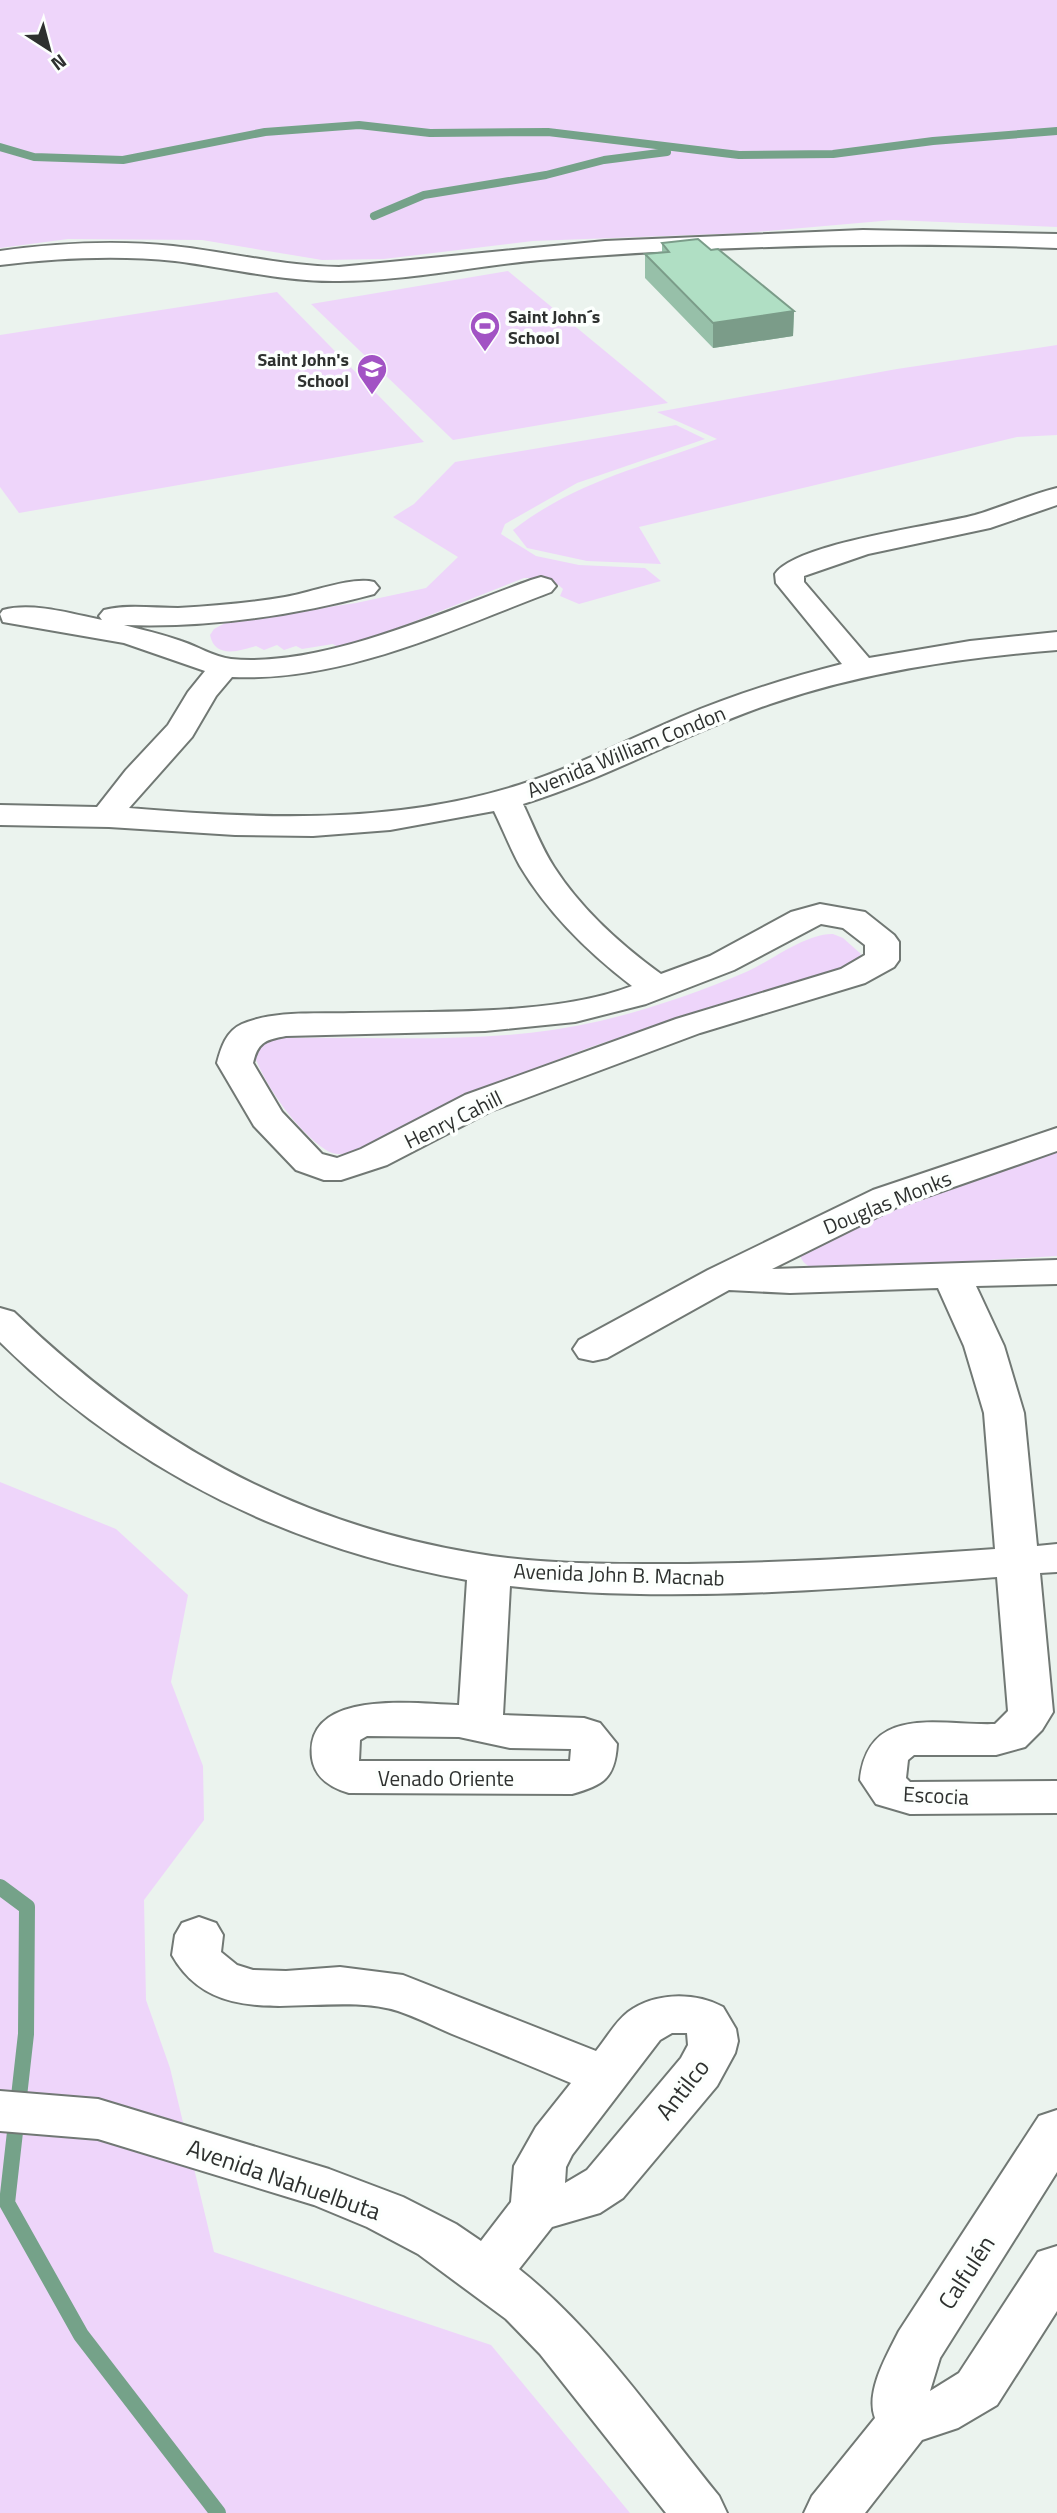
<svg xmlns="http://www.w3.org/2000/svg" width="1057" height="2513" font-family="'Titillium Web',sans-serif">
<rect width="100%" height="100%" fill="#ebf3ee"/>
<!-- green -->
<g fill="#eed5fa">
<path d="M0,0H1057V227L893,220L745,233L533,241L384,259L322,260L202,240L68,239L0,248Z"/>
<path d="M508,271L668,403L453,440L311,304Z"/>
<path d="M277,292L424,442L19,513L0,487V335Z"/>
<path d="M1057,345V435L1017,437L639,527L661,564L587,561L527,548L513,530C576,481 644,467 717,439L657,412L897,369Z"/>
<path d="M676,425L705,439L577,483L505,524L501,534L536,556L579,565L645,568L661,581L579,604L560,596L563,589C552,578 539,578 524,578L342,650L333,644L302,649L296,646L284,650L277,645L264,650L256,646C239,651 215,659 210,635L214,629L227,622L356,603L426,588L458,557L393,517L414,504L455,462Z"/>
<path d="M833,934L843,938L861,954L855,964L707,1008L588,1048L463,1096L352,1153C343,1155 333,1155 326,1150C298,1132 264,1085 254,1054L261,1044L277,1038C385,1036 493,1046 600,1021C650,1009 700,992 746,972C771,961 806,933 833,934Z"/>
<path d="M1057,1149V1256L822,1270C812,1268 803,1266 800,1255L889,1208Z"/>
<path d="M0,1482L116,1529L188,1595L171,1682L203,1766L204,1820L144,1900L146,2000L170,2068L214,2252L491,2345L630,2513H0Z"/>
</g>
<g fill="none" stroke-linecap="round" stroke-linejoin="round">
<!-- stream-far1 -->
<g stroke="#75a289" stroke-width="8">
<path d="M0,147L34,157L123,160L265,132L359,125L430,133L548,132L739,155L833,154L933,141L1057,131"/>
<path d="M374,216L424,195L546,175L604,160L667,152"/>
</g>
<!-- stream -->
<path stroke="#75a289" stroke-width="16" d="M0,1887L27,1907L26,2034L7,2203L81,2335L218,2513"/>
<!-- minor casing -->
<g stroke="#717874" stroke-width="4">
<g id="minor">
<path d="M863,230L1057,234V248C885,241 712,246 540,260C473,266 407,281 339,281C284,282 230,268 175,261C117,255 58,258 0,265V251C58,243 115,240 173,246C228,252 283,266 339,267L605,241Z"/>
<path d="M1057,488V505L990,528L868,554L804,576V582L869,658L970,641L1057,632V650C959,658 863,672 770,704C685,733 608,778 523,804C533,825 541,847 554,867C581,909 621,945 661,974L710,956L791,912L820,904L865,912L894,935L899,942V960L894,967L865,983L700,1033L491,1111L387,1165L341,1180H324L296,1170L254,1126L217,1063C221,1048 226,1031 242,1024C275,1010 317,1014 352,1013C436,1011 554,1016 632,986C589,953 548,913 520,866C510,848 503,829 494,811L390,830L313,836L235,835L109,827L0,825V805L97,807L126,770L168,725L188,692L205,671L124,643L3,622L0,614L3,610C33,602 72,614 102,620L99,616L104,610C127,604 154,608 178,608C214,606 250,603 285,597C310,593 352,576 374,582L379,588L374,594C292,616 209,628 124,625C143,630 162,634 181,641C197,646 214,657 231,659C323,668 445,611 531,580L541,577L551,580L556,586L551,592C450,630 343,682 232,677L216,696L192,737L129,808C259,819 393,825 519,785C575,767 627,740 681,717C733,695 787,678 842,664L776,583L775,574C796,543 934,526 975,515C1002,507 1029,495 1057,488ZM821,924L843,928L865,945V955L841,969L676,1019L465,1095L361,1149L337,1158L322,1154L282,1112L253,1063C258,1042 265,1040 286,1036L485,1031L575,1022L646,1004L734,970Z"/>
<path d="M1057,1128V1151L899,1206L772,1269L1057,1260V1284L976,1286L1004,1346L1024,1413L1037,1546L1057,1544V1572L1040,1573L1053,1712L1042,1730L1025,1747L996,1755H914L908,1760L906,1778L910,1782L1057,1781V1813L910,1814L876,1804L860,1780C868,1703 940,1726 995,1724L1008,1711L997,1577C840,1589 667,1604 510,1586L503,1715L584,1718L600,1723L617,1744C615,1779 603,1785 572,1794L349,1793C332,1788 315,1779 312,1758C304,1688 416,1704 459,1705L467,1580C287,1548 130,1470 0,1342V1308L14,1312C147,1440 289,1522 473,1553C536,1564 600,1564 663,1564C774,1564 884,1557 995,1549L984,1413L964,1346L938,1288L790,1293L729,1290L607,1358L593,1361L579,1358L573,1349L579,1340L708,1270L873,1190ZM367,1736L459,1737L510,1748L571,1749L570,1761H359L360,1740Z"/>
<path d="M199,1917L216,1923L223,1935L221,1952L237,1965L253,1970L286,1971L340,1967L403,1975L596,2051C606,2039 615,2022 628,2012C655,1992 695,1992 723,2007L736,2029L738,2041L735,2053L717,2086L623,2198L600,2213L552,2227L519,2269C596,2330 657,2420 719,2496L727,2513H666L540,2354L506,2319L418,2254L367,2227L314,2205L98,2139L0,2131V2091L98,2099L329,2169L403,2197L456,2224L481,2241L511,2202L514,2166L536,2127L571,2083C531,2066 492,2050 452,2034C434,2026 416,2017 398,2011C323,1988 219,2039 172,1955L175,1935L182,1923ZM672,2033H687L688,2045L681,2058L587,2170L565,2183L566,2167L572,2155L660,2040Z"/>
<path d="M1057,2110V2172L940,2358L930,2391L959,2373L1038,2252L1057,2246V2311L997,2405L958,2428L922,2440L865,2513H804L812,2496L875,2418C865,2392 887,2355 899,2331L1039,2116Z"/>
</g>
</g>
<!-- minor -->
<use href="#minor" fill="#fff" fill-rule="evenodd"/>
</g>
<!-- wall -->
<path fill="#97c0a9" d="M662,243L711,250L794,311L793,336L713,348L645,278V254L662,252Z"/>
<!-- shaded-wall -->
<path fill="#7b9c89" d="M794,311L793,336L713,348V323Z"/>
<!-- building -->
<path fill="#b0dfc4" stroke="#7b9c89" stroke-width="2" d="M698,239L711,250L718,249L794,311L713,323L645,254L669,252L662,243Z"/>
<!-- icons -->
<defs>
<g id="stadium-pin" transform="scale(1.575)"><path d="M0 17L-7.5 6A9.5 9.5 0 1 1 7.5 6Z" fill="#a253c4" stroke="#fcfffd"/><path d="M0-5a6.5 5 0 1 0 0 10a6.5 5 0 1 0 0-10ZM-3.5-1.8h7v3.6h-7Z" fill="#fff"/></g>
<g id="school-pin" transform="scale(1.575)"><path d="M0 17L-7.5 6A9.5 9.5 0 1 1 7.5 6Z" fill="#a253c4" stroke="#fcfffd"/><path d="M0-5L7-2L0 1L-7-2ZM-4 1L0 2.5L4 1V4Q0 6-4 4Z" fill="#fff"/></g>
</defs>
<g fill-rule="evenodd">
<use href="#stadium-pin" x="485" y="326"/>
<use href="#school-pin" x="372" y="369"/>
</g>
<g text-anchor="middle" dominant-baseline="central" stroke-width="7" stroke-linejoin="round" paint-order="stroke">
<!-- far-poi labels -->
<g font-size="18" font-weight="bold" fill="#2e312f" stroke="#fcfffd" text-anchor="start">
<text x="508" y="316">Saint John´s<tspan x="508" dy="21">School</tspan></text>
<text x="349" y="359" text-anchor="end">Saint John's<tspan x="349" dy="21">School</tspan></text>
</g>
<!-- street labels -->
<g font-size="21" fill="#2e312f" stroke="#fcfffd">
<text transform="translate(626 751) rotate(-22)">Avenida William Condon</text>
<text transform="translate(453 1119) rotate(-26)">Henry Cahill</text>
<text transform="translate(887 1202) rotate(-22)">Douglas Monks</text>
<text transform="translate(619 1574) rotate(2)">Avenida John B. Macnab</text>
<text x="446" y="1778">Venado Oriente</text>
<text transform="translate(936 1795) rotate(3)">Escocia</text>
</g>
<!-- near-street labels -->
<g font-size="24" fill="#2e312f" stroke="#fcfffd">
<text transform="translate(682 2089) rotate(-52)">Antilco</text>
<text transform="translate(284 2179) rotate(19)">Avenida Nahuelbuta</text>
<text transform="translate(966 2272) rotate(-57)">Calfulén</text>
</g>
</g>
<!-- north arrow -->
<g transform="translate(49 49) rotate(144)" stroke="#fcfffd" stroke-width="5" paint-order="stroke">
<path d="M0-5L12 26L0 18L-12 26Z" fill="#2e312f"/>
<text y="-10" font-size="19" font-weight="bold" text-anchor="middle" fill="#2e312f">N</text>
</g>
</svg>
